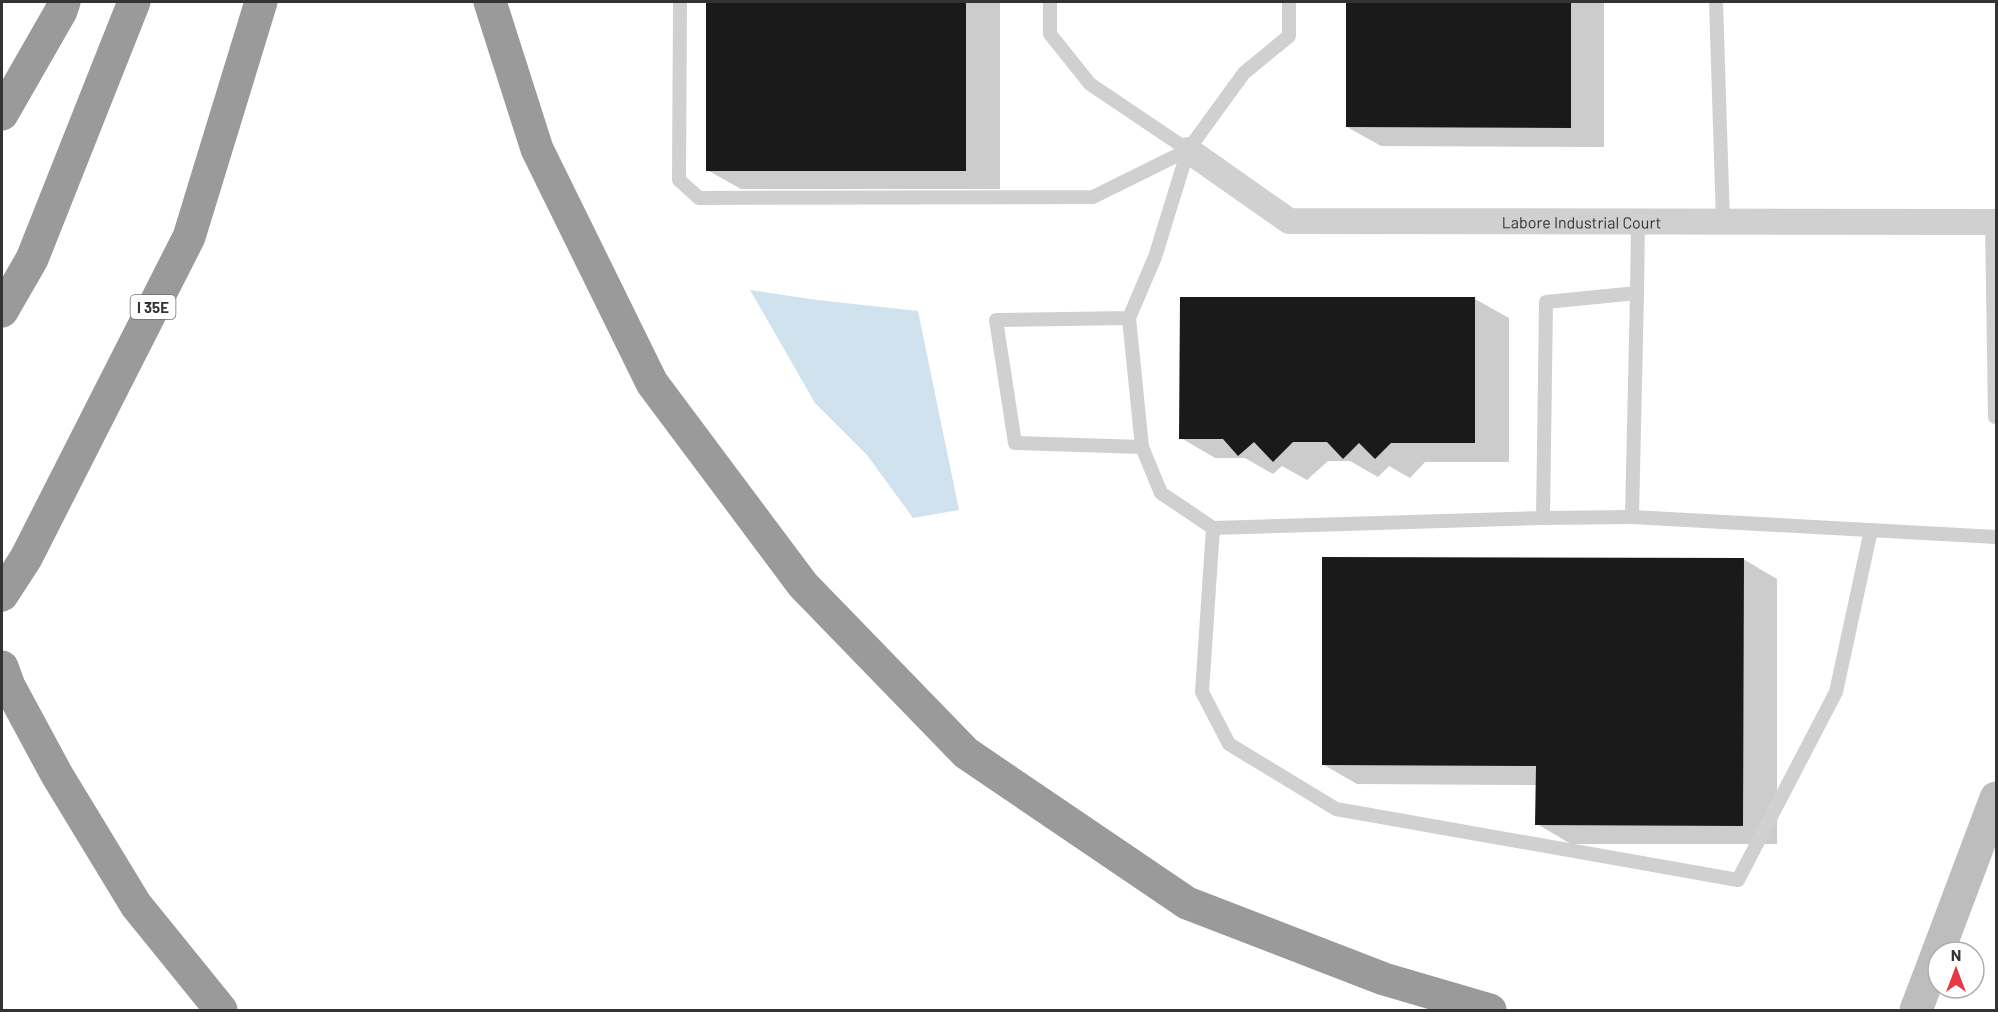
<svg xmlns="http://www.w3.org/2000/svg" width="1998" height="1012" font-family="Barlow,sans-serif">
<rect width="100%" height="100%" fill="#fff"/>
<!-- water -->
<path fill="#cfe2ee" d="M750,290L817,300L918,311L959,510L913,518L867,455L815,403Z"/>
<!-- shadow -->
<g fill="#0003">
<path d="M707,2H1000V189H741L707,170Z"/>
<path d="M1347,2H1604V147L1381,146L1347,127Z"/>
<path d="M1475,299L1509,318V462H1425L1410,478L1389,466L1378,477L1350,461H1328L1307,480L1282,466L1273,474L1245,458H1215L1181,438Z"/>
<path d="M1743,559L1777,579V844H1571L1537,824V785L1357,784L1324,765Z"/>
</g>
<!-- building -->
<g fill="#1a1a1a">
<rect x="706" y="2" width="260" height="169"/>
<path d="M1346,2H1571V128L1346,127Z"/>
<path d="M1180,297H1475V443H1391L1375,459L1359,443L1343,459L1327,442H1293L1273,462L1254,442L1238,456L1223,439H1179Z"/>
<path d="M1322,557L1744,558L1743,826L1535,825L1536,766L1322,765Z"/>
</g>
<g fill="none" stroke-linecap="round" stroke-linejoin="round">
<!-- lane -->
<g stroke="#d0d0d0" stroke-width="14">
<path d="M680,2L679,180L699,198L1093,197L1188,150L1090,84L1050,34V2"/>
<path d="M1289,2V36L1244,73L1188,150L1155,257L1129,318L996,320L1015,443L1142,447L1161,493L1213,528L1543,518L1546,302L1637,293L1638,222"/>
<path d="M1716,2L1723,222"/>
<path d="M1992,222L1995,417"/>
<path d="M1637,293L1632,517L1996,537"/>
<path d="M1129,318L1142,447"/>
<path d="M1543,518L1632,517"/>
<path d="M1213,528L1202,692L1229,744L1336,809L1738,880L1836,692L1871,530"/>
</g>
<!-- street -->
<path stroke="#d0d0d0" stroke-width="26" id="s1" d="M1188,150L1289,221L1996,222"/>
<!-- secondary -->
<g stroke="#bdbdbd" stroke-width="33">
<path d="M1938,952L1996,798"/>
<path d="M1916,1010L1938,952"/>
</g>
<!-- highway -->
<g stroke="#9a9a9a" stroke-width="33">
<path d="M490,2L537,149L652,383L803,585L966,753L1187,903L1384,979L1490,1010"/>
<path d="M2,114L61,11L64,2"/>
<path d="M2,311L32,259L134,2"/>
<path d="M2,595L26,558L189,237L261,2"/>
<path d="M2,667L9,686L57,775L136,905L221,1010"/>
</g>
</g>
<g text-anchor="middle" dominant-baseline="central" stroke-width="6" stroke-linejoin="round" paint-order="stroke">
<!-- shield labels -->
<rect fill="#fff" stroke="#707070" stroke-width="1.5" x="130.5" y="295" width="45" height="24" rx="4.5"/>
<g font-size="15" font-weight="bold" fill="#333">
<text x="153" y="307">I 35E</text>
</g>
<!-- street labels -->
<g font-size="16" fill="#333" stroke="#fff">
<text stroke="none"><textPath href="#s1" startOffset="416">Labore Industrial Court</textPath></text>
</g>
</g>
<!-- border -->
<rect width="1998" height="1012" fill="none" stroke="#333333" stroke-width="6"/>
<!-- north arrow -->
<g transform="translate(1956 970)"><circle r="28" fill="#ffffff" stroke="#adadad" stroke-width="1.5"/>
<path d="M0-4.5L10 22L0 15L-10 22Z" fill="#e63946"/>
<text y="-9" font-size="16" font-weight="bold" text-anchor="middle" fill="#333333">N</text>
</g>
</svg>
